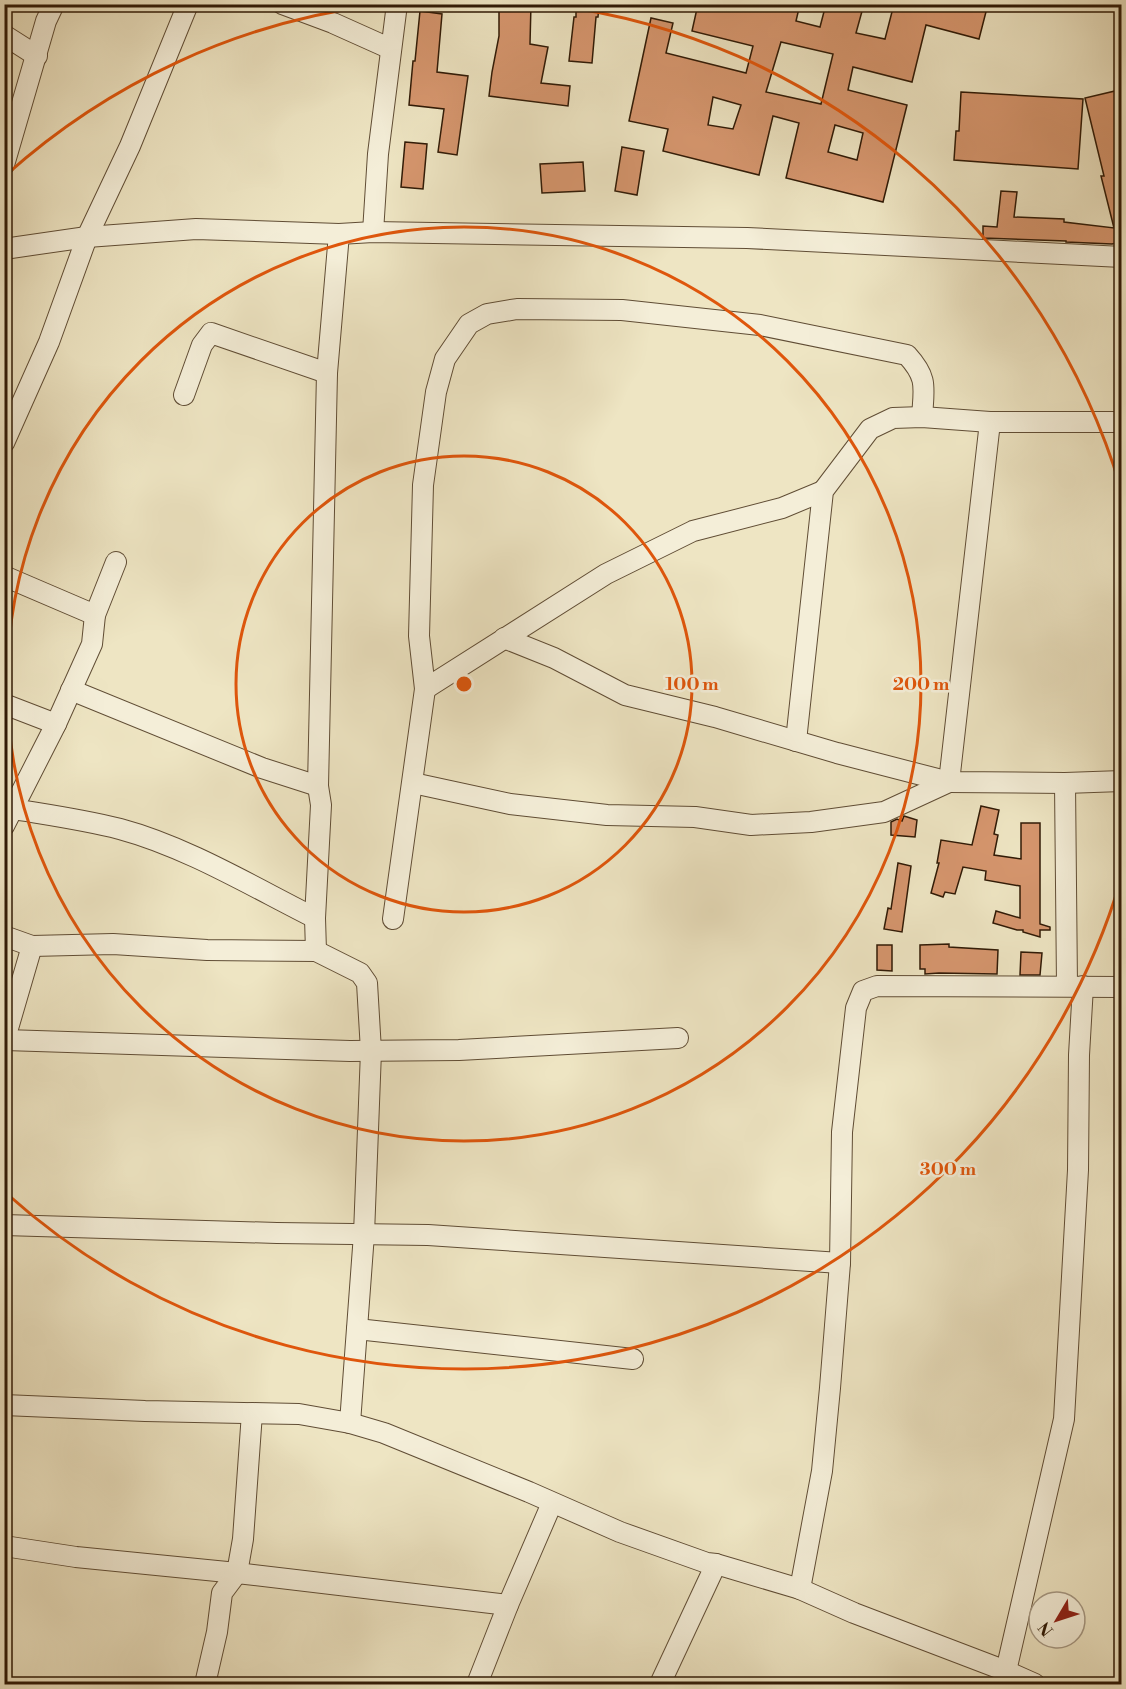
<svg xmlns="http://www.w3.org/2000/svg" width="1126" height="1689" font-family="'Libre Bodoni',serif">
<rect width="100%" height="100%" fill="#eee5c3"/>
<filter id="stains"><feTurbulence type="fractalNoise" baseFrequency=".00333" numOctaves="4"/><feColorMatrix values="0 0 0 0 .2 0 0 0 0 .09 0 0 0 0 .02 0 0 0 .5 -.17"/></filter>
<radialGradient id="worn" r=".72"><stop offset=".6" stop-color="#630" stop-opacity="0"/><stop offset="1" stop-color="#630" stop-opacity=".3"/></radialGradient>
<!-- building -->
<g fill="#d6966e" stroke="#301a06" stroke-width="1.5" fill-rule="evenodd">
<path d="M499,4H531L530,44L548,47L541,83L570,86L568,106L489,96L492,72L499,36Z"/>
<path d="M576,4H599L598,17H596L592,63L569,61L574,17H576Z"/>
<path d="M698,4H747L762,8L763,4H800L796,21L820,27L826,4H864L856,33L885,39L894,4H988L979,39L926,25L912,82L853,67L848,90L907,105L883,202L786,178L799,123L773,116L759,175L663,151L668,129L629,121L651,18L673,23L666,53L746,73L753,46L692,31ZM781,42L833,54L821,104L766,92ZM713,97L741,105L733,129L708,125ZM835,125L863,133L857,160L828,152Z"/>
<path d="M420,11L442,14L437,72L468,76L457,155L438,152L444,109L409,105L413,61H415Z"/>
<path d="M1115,91L1122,119V242L1112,244L1066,242V241L983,238V226L997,227L1001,191L1017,192L1014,217L1064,219V222L1114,228L1101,176H1104L1085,98Z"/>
<path d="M961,92L1083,99L1078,169L954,160L956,131H959Z"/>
<path d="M405,142L427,144L423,189L401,187Z"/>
<path d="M622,147L644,151L637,195L615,191Z"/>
<path d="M583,162L585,191L542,193L540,164Z"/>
<path d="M981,806L999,810L994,834L998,835L994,855L1021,859V823H1040V924L1050,927V930H1040V937L1023,932V930H1017L993,923L996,911L1020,918V886L985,880L986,871L963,867L955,894L945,892L943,897L931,893L939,863H937L941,840L972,845Z"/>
<path d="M904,816L917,820L915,837L891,835V822L897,819L902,821Z"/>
<path d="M898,863L911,866L902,932L884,929L888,908L891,909Z"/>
<path d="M949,944V947L998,950L997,974L939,973L925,974V969H920V945Z"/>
<path d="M877,945H892V971L877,970Z"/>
<path d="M1021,952L1042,953L1040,975H1020Z"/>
</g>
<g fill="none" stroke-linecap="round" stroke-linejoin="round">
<!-- minor casing -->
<g stroke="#604d35" stroke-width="22">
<g id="minor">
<path d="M282,4L333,23L391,49"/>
<path d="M4,35L37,56"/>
<path d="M4,165L46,21L54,4"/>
<path d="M373,232L378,154L397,4"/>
<path d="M4,249L87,237L196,229L339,234L373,232L747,238L1122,257"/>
<path d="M184,395L202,345L211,333L327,373"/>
<path d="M4,443L49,342L87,237L130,146L188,4"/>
<path d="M4,576L95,615"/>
<path d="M504,638L554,658L625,695L715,717L837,753L949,782L1065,783L1122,781"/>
<path d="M425,689L606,574L693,531L782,508L823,491"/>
<path d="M71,690L262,768L318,786"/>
<path d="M4,704L56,724"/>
<path d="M796,741L823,491L870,429L893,418L922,417L990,422H1122"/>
<path d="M949,782L990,422"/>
<path d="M413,783L510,804L607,815L695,817L751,825L811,822L884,812L949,782"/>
<path d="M1065,783L1067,986"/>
<path d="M13,809C49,815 85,820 120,829C187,847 253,887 315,918"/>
<path d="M4,826L56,724L92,644L95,615L116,562"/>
<path d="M393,919L425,689L419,636L423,485L436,392L445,359L469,324L487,314L517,309L622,310L760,325L907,355C928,378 924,387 922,417"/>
<path d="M4,936L32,946L113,944L207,950L316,951L360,973L367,983L371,1051L364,1234L350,1423"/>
<path d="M316,951L315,918L321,805L318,786L327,373L339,234"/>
<path d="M5,1040L350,1051L459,1050L678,1038"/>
<path d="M4,1042L32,946"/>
<path d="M4,1225L277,1233L428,1235L840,1263"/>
<path d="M357,1329L633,1359"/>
<path d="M4,1405L145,1411L299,1414L350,1423L384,1433L529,1492L620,1532L707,1563L716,1564L800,1589L854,1613L1006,1671L1035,1684"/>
<path d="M4,1546L76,1557L237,1573L508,1605"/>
<path d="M800,1589L822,1471L830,1388L840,1263L842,1132L856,1008L863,991L877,986L1122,987"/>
<path d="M1006,1671L1064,1419L1078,1170L1079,1055L1083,986"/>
<path d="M205,1684L217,1632L222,1593L237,1573L243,1539L252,1413"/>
<path d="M477,1684L508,1605L552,1503"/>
<path d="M660,1684L716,1564"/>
</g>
</g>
<!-- minor -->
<use href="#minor" stroke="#f4eed8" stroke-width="20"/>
</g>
<!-- distance rings -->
<g fill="none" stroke="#df560c" stroke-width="3">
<circle cx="464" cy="684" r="228"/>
<circle cx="464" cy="684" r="457"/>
<path d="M1121 879A685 685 0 0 1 6 1193M6 175A685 685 0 0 1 375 5M553 5A685 685 0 0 1 1121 489"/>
</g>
<circle cx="464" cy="684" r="9" fill="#df560c" stroke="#f4eed8" stroke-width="3"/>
<g font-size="18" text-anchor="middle" font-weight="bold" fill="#df560c" stroke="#f4eed8" stroke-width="5" stroke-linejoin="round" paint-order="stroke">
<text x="692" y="690">100 m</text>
<text x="921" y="690">200 m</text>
<text x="948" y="1175">300 m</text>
</g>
<!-- margin -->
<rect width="1126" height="1689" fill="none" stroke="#eee5c3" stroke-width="24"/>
<rect x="6" y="6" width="1114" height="1677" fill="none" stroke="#301a06" stroke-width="3"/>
<rect x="12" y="12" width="1102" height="1665" fill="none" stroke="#301a06" stroke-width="1.5"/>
<!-- north arrow -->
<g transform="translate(1057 1620) rotate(231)"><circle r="28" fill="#f4eed8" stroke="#a69984" stroke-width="1.5"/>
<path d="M0-4.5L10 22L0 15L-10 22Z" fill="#8f2418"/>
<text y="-9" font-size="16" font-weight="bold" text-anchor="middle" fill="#301a06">N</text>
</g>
<rect width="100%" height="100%" filter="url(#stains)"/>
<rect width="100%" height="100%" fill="url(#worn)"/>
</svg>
